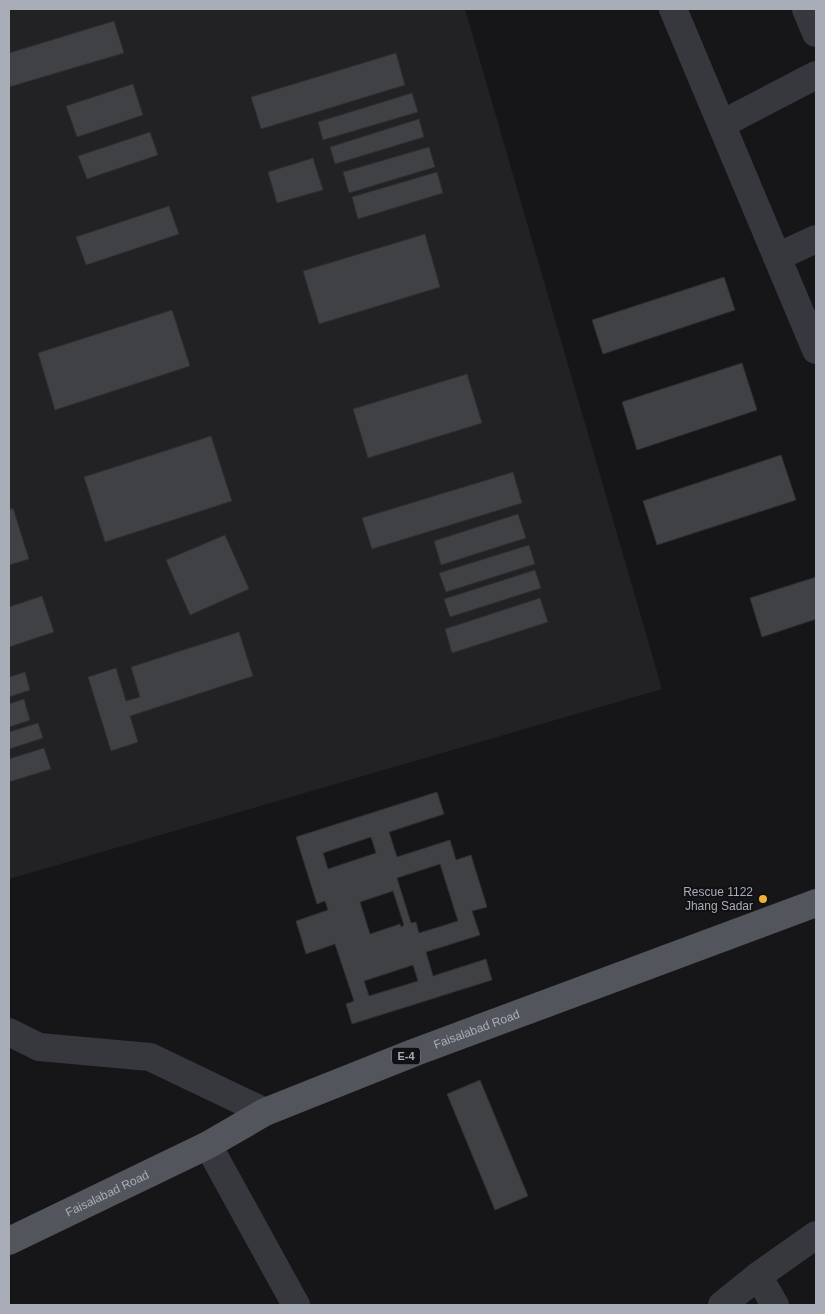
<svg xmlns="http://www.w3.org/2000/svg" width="825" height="1314" font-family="Helvetica,sans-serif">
<rect width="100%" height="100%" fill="#161618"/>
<!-- built -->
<path fill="#222225" d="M9,9H465L662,689L9,879Z"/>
<!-- building -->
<g fill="#404145" stroke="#303034" fill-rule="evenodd">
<path d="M114,21L124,53L9,87V53Z"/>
<path d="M396,53L405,85L261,129L251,97Z"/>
<path d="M133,84L143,115L77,137L66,106Z"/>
<path d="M412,93L418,112L323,140L318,122Z"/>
<path d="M419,119L424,137L335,164L330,147Z"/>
<path d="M150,132L158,155L87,179L78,156Z"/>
<path d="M429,147L435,167L349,193L343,172Z"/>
<path d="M313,158L323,190L277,203L268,172Z"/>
<path d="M437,172L443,193L358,219L352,197Z"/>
<path d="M169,206L179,234L86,265L76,237Z"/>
<path d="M425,234L440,287L319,324L303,271Z"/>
<path d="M724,277L735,310L603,354L592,320Z"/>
<path d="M172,310L190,366L55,410L38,353Z"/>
<path d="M742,363L757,410L637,450L622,402Z"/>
<path d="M467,374L482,423L368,458L353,409Z"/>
<path d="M211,436L232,501L105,542L84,477Z"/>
<path d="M781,455L796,500L657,545L643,501Z"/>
<path d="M513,472L522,503L372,549L362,518Z"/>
<path d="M13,508L29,559L9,565V510Z"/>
<path d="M518,514L526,538L441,565L434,541Z"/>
<path d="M225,535L249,589L190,615L166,560Z"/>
<path d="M529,545L535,564L446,592L439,573Z"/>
<path d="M535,570L541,588L450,617L444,599Z"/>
<path d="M816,577V619L762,637L750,598Z"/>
<path d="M42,596L54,632L9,647V607Z"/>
<path d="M540,598L548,622L452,653L445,629Z"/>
<path d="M239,632L253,676L130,716L138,742L111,751L88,677L116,668L126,701L140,697L131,667Z"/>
<path d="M25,672L30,690L9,697V677Z"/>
<path d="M24,699L30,720L9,727V704Z"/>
<path d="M38,723L43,738L9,749V732Z"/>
<path d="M44,748L51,769L9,782V759Z"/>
<path d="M437,792L444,814L389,832L397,857L450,840L456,860L471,855L487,907L472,911L480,935L426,952L433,976L486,959L492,980L352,1024L346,1004L354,1001L335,944L306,954L296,921L328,910L325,901L317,904L296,837ZM371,837L376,853L328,869L323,853ZM440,864L458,921L419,933L416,922L411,923L397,878ZM393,891L404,925L401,927L400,924L370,934L360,902ZM413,965L418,981L369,996L364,981Z"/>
<path d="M480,1080L528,1196L495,1210L447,1094Z"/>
</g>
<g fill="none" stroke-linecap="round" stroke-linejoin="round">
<!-- minor -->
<g stroke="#37383d" stroke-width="28">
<path d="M673,9L816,350"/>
<path d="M806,9L816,33"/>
<path d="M722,124L816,75"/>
<path d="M777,257L816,239"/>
<path d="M9,1032L39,1047L150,1057L265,1112"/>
<path d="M208,1145L296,1305"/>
<path d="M758,1276L775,1305"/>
<path d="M722,1305L758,1276L816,1235"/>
</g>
<!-- major -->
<path stroke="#53555c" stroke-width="28" id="s1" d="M9,1241L208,1145L265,1112L413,1053L816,903"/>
</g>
<!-- markers -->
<circle fill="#f2b134" stroke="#111113" stroke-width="2" cx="763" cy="899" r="5"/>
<g text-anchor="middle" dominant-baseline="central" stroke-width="4" stroke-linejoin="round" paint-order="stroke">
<!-- shield labels -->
<rect fill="#111113" stroke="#7b7e86" stroke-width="1" x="392" y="1047.5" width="28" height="17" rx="4"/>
<g font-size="11" font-weight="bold" fill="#a8adb8">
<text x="406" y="1056">E-4</text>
</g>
<!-- poi labels -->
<g font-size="12" fill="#a8adb8" stroke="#111113" text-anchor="end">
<text x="753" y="892">Rescue 1122<tspan x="753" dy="14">Jhang Sadar</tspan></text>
</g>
<!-- street labels -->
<g font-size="12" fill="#a8adb8" stroke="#111113">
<text stroke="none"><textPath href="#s1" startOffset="514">Faisalabad Road</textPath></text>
<text stroke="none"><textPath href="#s1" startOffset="109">Faisalabad Road</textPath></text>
</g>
</g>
<!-- border -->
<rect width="825" height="1314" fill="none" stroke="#a8adb8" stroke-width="20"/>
</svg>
